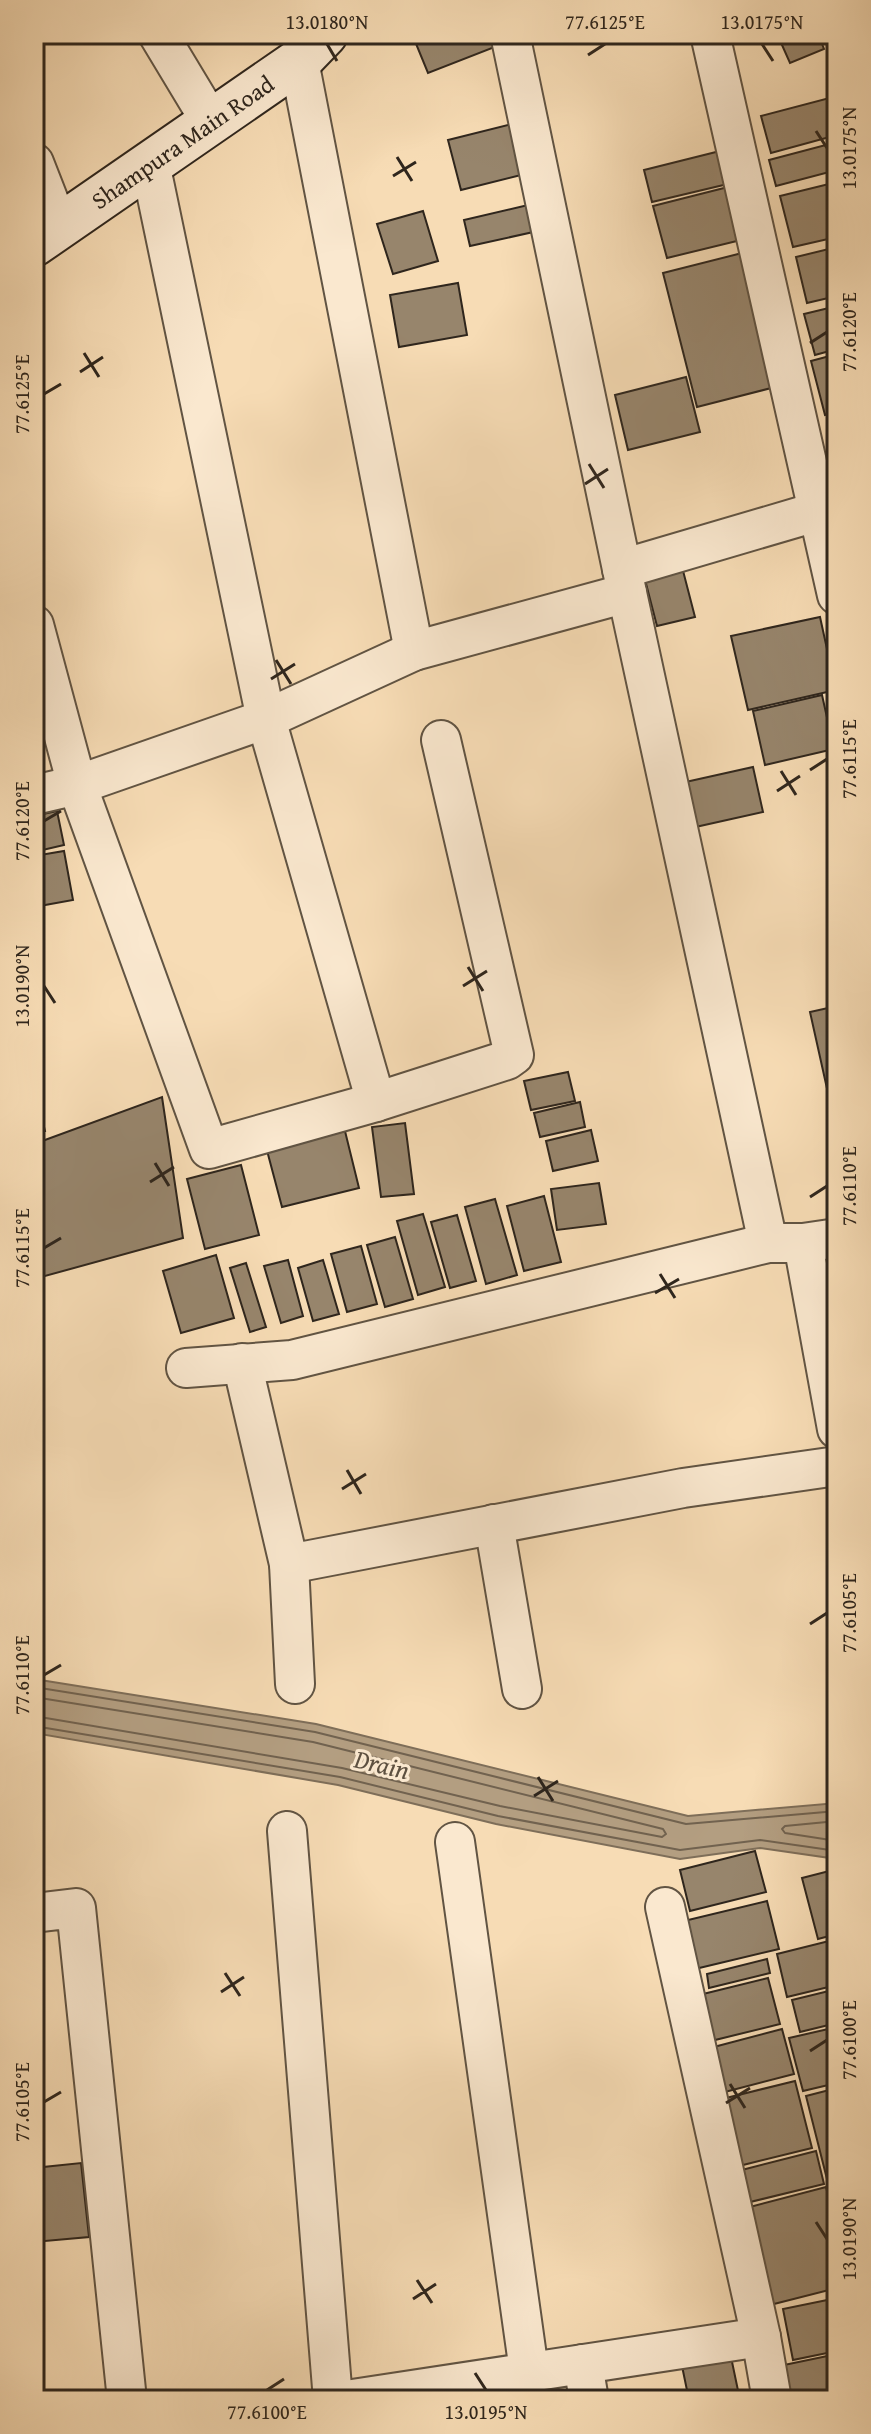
<svg xmlns="http://www.w3.org/2000/svg" width="871" height="2434" font-family="'Gentium Book Plus',serif">
<rect width="100%" height="100%" fill="#f7dcb5"/>
<filter id="stains"><feTurbulence type="fractalNoise" baseFrequency=".0025" numOctaves="4"/><feColorMatrix values="0 0 0 0 .2 0 0 0 0 .09 0 0 0 0 .02 0 0 0 .5 -.17"/></filter>
<radialGradient id="worn" r=".72"><stop offset=".6" stop-color="#630" stop-opacity="0"/><stop offset="1" stop-color="#630" stop-opacity=".3"/></radialGradient>
<!-- water -->
<path fill="#b39e81" stroke="#7e6e59" stroke-width="2" d="M34,1679L316,1724L688,1816L837,1803V1859L760,1848L680,1859L496,1824L338,1785L34,1733Z"/>
<g fill="none" stroke-linecap="round" stroke-linejoin="round">
<!-- shore -->
<g stroke="#71624f" stroke-width="2">
<path d="M34,1687L315,1732L686,1824L837,1811"/>
<path d="M34,1697L313,1742L663,1829L666,1834L662,1837L500,1806L342,1768L34,1716"/>
<path d="M34,1726L340,1777L498,1816L680,1850L760,1840L837,1851"/>
<path d="M837,1821L785,1826L782,1829L785,1833L837,1841"/>
</g>
</g>
<!-- building -->
<g fill="#97856c" stroke="#2f261d" stroke-width="2">
<path d="M412,34H502L505,43L428,73Z"/>
<path d="M784,34H818L824,49L790,63L778,36Z"/>
<path d="M837,96V135L771,153L761,116Z"/>
<path d="M516,123L529,173L461,190L448,140Z"/>
<path d="M837,142V170L776,186L769,160Z"/>
<path d="M724,150L732,183L652,202L644,170Z"/>
<path d="M837,182V237L793,247L780,196Z"/>
<path d="M728,187L741,240L667,258L653,206Z"/>
<path d="M541,202L547,229L470,246L464,220Z"/>
<path d="M423,211L438,261L393,274L377,224Z"/>
<path d="M837,247V296L807,303L796,257Z"/>
<path d="M750,251L783,385L697,407L663,273Z"/>
<path d="M458,283L467,335L399,347L390,295Z"/>
<path d="M837,306V349L815,355L804,314Z"/>
<path d="M837,354V412L825,415L811,361Z"/>
<path d="M686,377L700,432L628,450L615,395Z"/>
<path d="M681,563L695,617L657,626L643,572Z"/>
<path d="M820,617L836,690L748,710L731,636Z"/>
<path d="M822,695L834,749L765,765L753,711Z"/>
<path d="M753,767L763,812L691,828L681,783Z"/>
<path d="M57,811L64,845L34,852V816Z"/>
<path d="M64,851L73,900L34,907V856Z"/>
<path d="M837,1006V1091L828,1093L810,1012Z"/>
<path d="M568,1072L575,1101L531,1110L524,1081Z"/>
<path d="M34,1085L45,1131L34,1134Z"/>
<path d="M162,1097L183,1238L34,1279V1144Z"/>
<path d="M580,1102L585,1127L540,1137L534,1113Z"/>
<path d="M343,1123L359,1188L282,1207L265,1143Z"/>
<path d="M405,1123L414,1194L381,1197L372,1127Z"/>
<path d="M591,1130L598,1161L553,1171L546,1141Z"/>
<path d="M241,1165L259,1235L205,1249L187,1179Z"/>
<path d="M599,1183L606,1224L557,1230L551,1189Z"/>
<path d="M544,1196L561,1262L524,1271L507,1206Z"/>
<path d="M495,1199L517,1275L486,1284L465,1207Z"/>
<path d="M423,1214L445,1287L418,1295L397,1221Z"/>
<path d="M457,1215L476,1281L450,1288L431,1222Z"/>
<path d="M395,1237L413,1299L385,1307L367,1245Z"/>
<path d="M361,1246L377,1304L347,1312L331,1254Z"/>
<path d="M216,1255L234,1318L181,1333L163,1271Z"/>
<path d="M288,1260L303,1316L281,1323L264,1266Z"/>
<path d="M323,1260L339,1314L313,1321L298,1268Z"/>
<path d="M246,1263L266,1327L250,1332L230,1268Z"/>
<path d="M755,1851L766,1892L690,1911L680,1870Z"/>
<path d="M837,1869V1934L818,1939L802,1878Z"/>
<path d="M767,1901L779,1949L695,1969L684,1921Z"/>
<path d="M837,1939V1985L787,1997L777,1954Z"/>
<path d="M767,1959L770,1973L709,1988L707,1974Z"/>
<path d="M768,1978L780,2024L711,2041L699,1995Z"/>
<path d="M837,1989V2023L800,2032L792,2000Z"/>
<path d="M837,2027V2083L803,2091L789,2038Z"/>
<path d="M782,2029L794,2074L721,2093L710,2048Z"/>
<path d="M795,2081L812,2148L739,2166L722,2099Z"/>
<path d="M837,2088V2181L828,2183L806,2096Z"/>
<path d="M816,2151L824,2184L742,2204L734,2172Z"/>
<path d="M81,2163L89,2237L34,2242V2168Z"/>
<path d="M826,2187L837,2230V2288L770,2305L746,2208Z"/>
<path d="M837,2298V2351L793,2360L783,2309Z"/>
<path d="M837,2354V2391L792,2400L784,2365Z"/>
<path d="M731,2357L740,2400H689L682,2366Z"/>
</g>
<g fill="none" stroke-linecap="round" stroke-linejoin="round">
<!-- street casing -->
<g stroke="#615443" stroke-width="42">
<g id="street">
<path d="M158,34L211,122"/>
<path d="M510,34L627,593L768,1243"/>
<path d="M710,34L837,595"/>
<path d="M299,61L414,651"/>
<path d="M34,163L59,227"/>
<path d="M150,163L266,719L376,1102"/>
<path d="M622,569L819,511"/>
<path d="M34,625L77,785L209,1149L376,1102L507,1060L514,1055L441,740"/>
<path d="M34,795L77,785L266,719L414,651L627,593"/>
<path d="M803,1243L837,1429"/>
<path d="M242,1363L289,1564L295,1684"/>
<path d="M186,1368L292,1360L768,1243H803L837,1238"/>
<path d="M494,1524L522,1689"/>
<path d="M289,1564L683,1488L837,1466"/>
<path d="M287,1831L333,2400"/>
<path d="M455,1842L529,2371"/>
<path d="M665,1907L761,2337L772,2400"/>
<path d="M34,1913L76,1908L127,2400"/>
<path d="M583,2364L589,2400"/>
<path d="M346,2400L761,2337"/>
</g>
</g>
<!-- secondary casing -->
<g stroke="#2f261d" stroke-width="48">
<g id="secondary">
<path id="s1" d="M34,244L299,61L325,34"/>
</g>
</g>
<!-- street -->
<use href="#street" stroke="#fae8cf" stroke-width="38"/>
<!-- secondary -->
<use href="#secondary" stroke="#fae8cf" stroke-width="44"/>
</g>
<!-- ticks -->
<path fill="none" stroke="#2f261d" stroke-width="3" d="M327,44L337,61M762,44L773,61M588,55L605,44M816,131L827,148M397,157L412,181M393,176L416,162M810,343L827,332M84,353L99,377M80,372L103,357M44,394L61,384M589,464L604,488M585,484L608,469M276,660L291,684M271,679L295,664M810,770L827,759M781,771L796,795M777,791L800,776M44,821L61,811M468,967L483,991M44,986L55,1003M463,986L487,971M155,1163L169,1186M150,1182L174,1167M810,1197L827,1186M44,1248L61,1238M660,1274L675,1298M655,1293L679,1279M347,1470L361,1494M342,1489L366,1474M810,1624L827,1613M44,1675L61,1665M538,1777L553,1801M534,1796L558,1781M225,1973L240,1996M221,1992L244,1977M810,2051L827,2040M730,2084L745,2108M44,2102L61,2092M726,2103L750,2088M816,2222L827,2239M417,2280L432,2303M413,2299L436,2284M475,2373L486,2390M267,2390L284,2379"/>
<g text-anchor="middle" dominant-baseline="central" stroke-width="6" stroke-linejoin="round" paint-order="stroke">
<!-- street labels -->
<g font-size="24" fill="#2f261d" stroke="#fae8cf">
<text stroke="none"><textPath href="#s1" startOffset="180">Shampura Main Road</textPath></text>
</g>
<!-- water labels -->
<g font-size="26" font-style="italic" fill="#5d5040" stroke="#fae8cf">
<text transform="translate(382 1764) rotate(13)">Drain</text>
</g>
</g>
<!-- margin -->
<rect width="871" height="2434" fill="none" stroke="#f7dcb5" stroke-width="88"/>
<rect x="44" y="44" width="783" height="2346" fill="none" stroke="#2f261d" stroke-width="3"/>
<g font-size="20" text-anchor="middle" fill="#2f261d">
<text x="327" y="29">13.0180°N</text>
<text x="605" y="29">77.6125°E</text>
<text x="762" y="29">13.0175°N</text>
<text transform="translate(849 148) rotate(-90)" y="7">13.0175°N</text>
<text transform="translate(849 332) rotate(-90)" y="7">77.6120°E</text>
<text transform="translate(22 394) rotate(-90)" y="7">77.6125°E</text>
<text transform="translate(849 759) rotate(-90)" y="7">77.6115°E</text>
<text transform="translate(22 821) rotate(-90)" y="7">77.6120°E</text>
<text transform="translate(22 986) rotate(-90)" y="7">13.0190°N</text>
<text transform="translate(849 1186) rotate(-90)" y="7">77.6110°E</text>
<text transform="translate(22 1248) rotate(-90)" y="7">77.6115°E</text>
<text transform="translate(849 1613) rotate(-90)" y="7">77.6105°E</text>
<text transform="translate(22 1675) rotate(-90)" y="7">77.6110°E</text>
<text transform="translate(849 2040) rotate(-90)" y="7">77.6100°E</text>
<text transform="translate(22 2102) rotate(-90)" y="7">77.6105°E</text>
<text transform="translate(849 2239) rotate(-90)" y="7">13.0190°N</text>
<text x="267" y="2419">77.6100°E</text>
<text x="486" y="2419">13.0195°N</text>
</g>
<rect width="100%" height="100%" filter="url(#stains)"/>
<rect width="100%" height="100%" fill="url(#worn)"/>
</svg>
